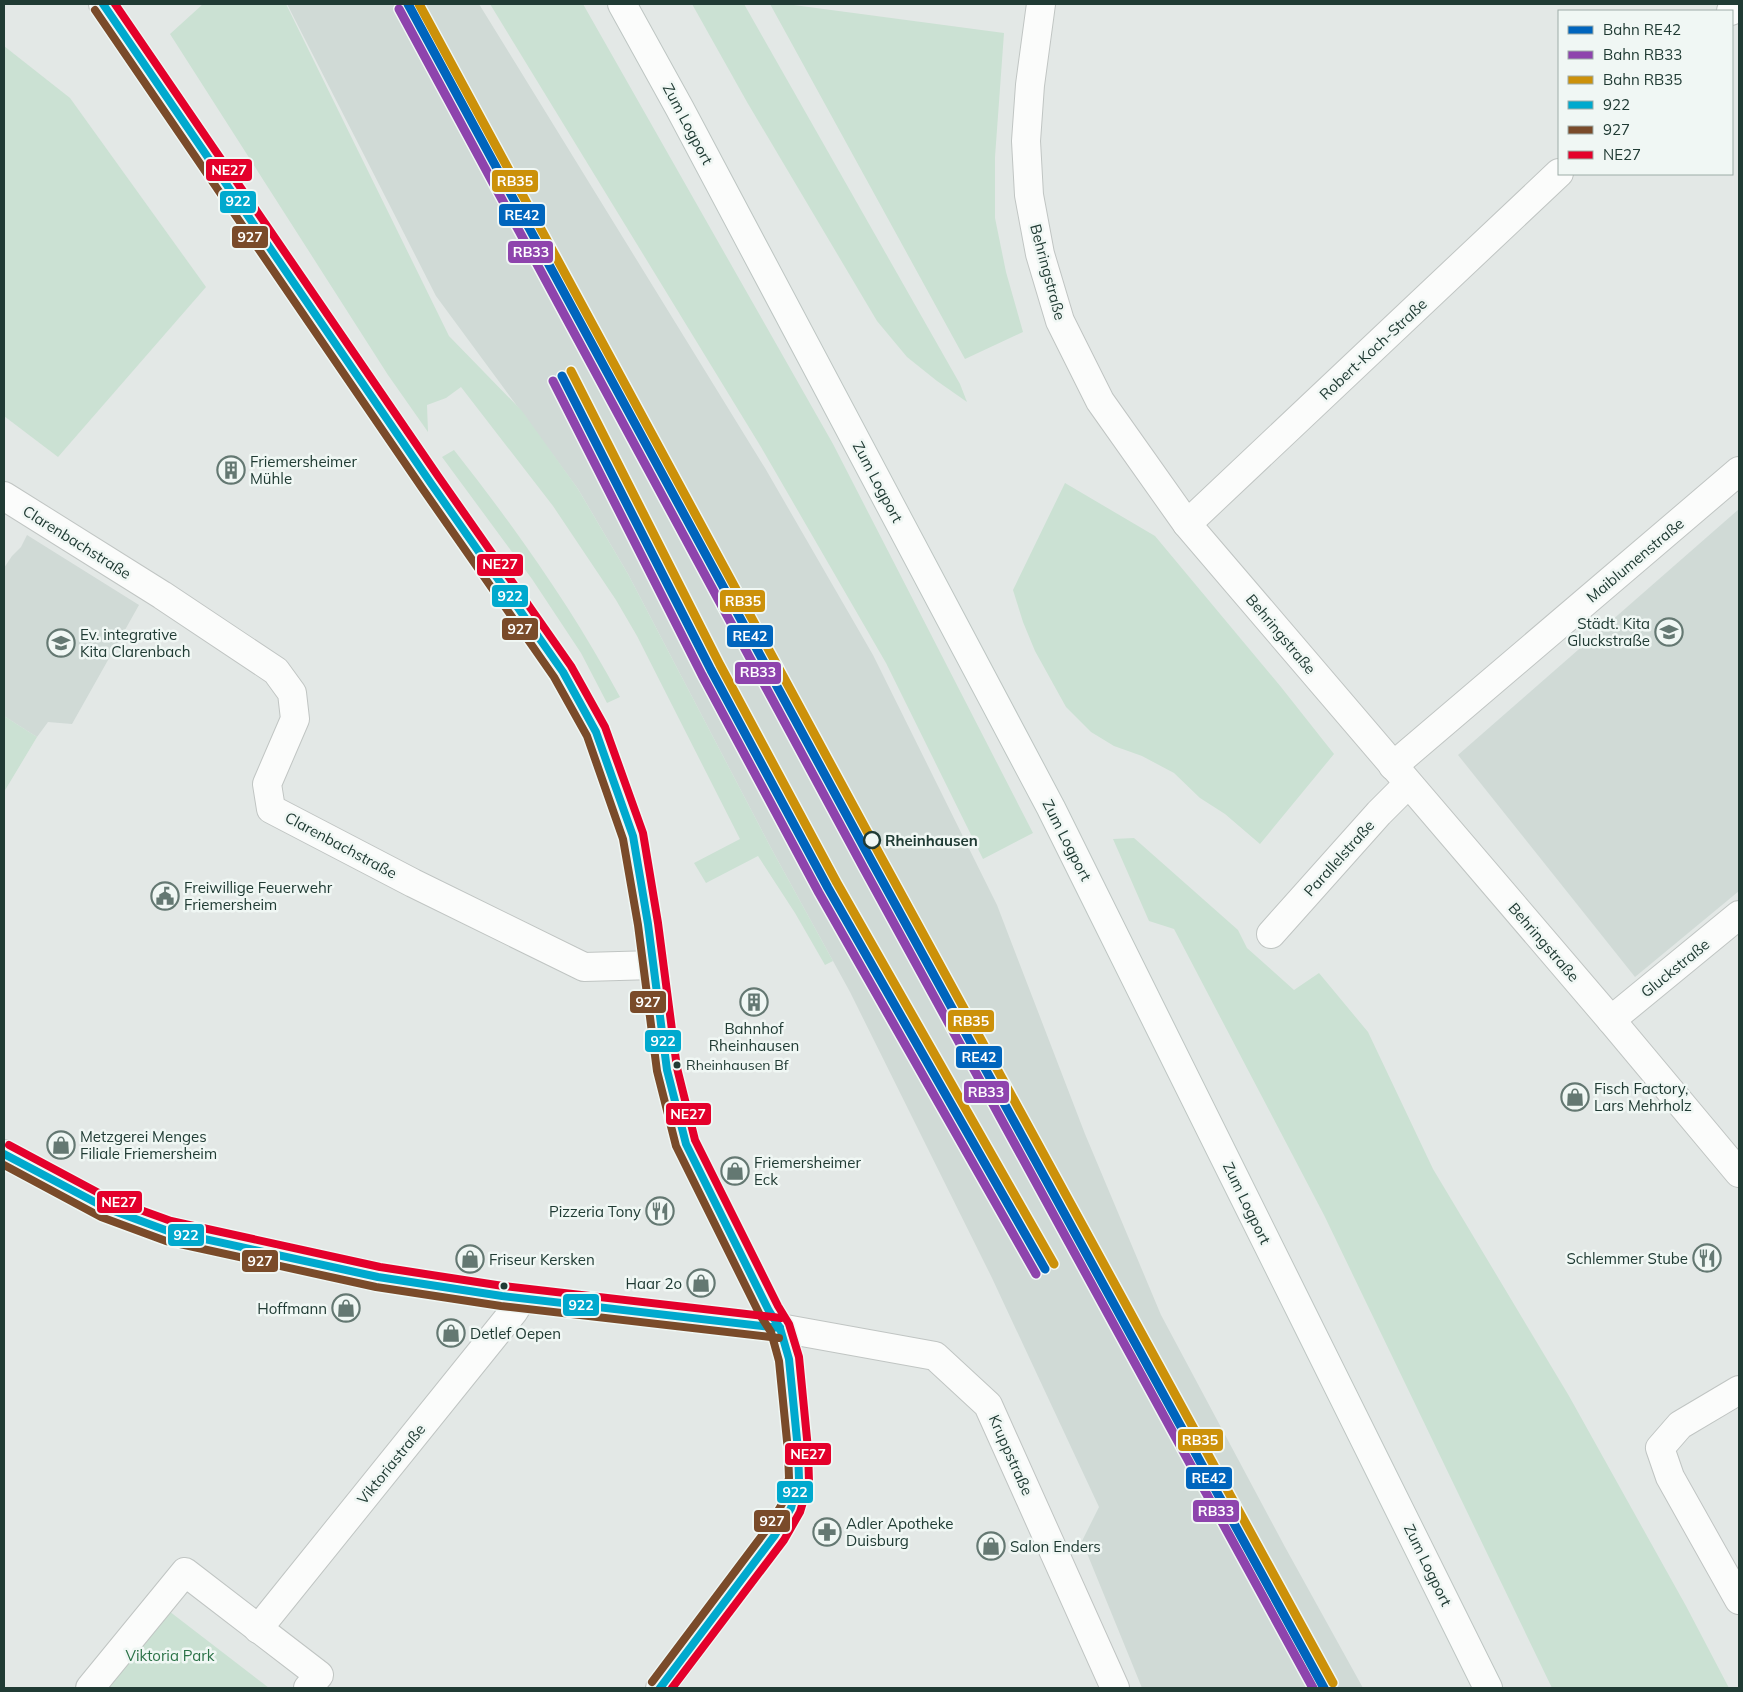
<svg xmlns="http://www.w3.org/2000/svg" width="1743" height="1692" font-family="Mulish,sans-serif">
<rect width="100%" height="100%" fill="#e3e8e6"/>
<!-- built -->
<g fill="#d0dad6">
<path d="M287,4H479L765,468L873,655L997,905L1085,1134L1161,1315L1285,1547L1363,1688H1142L1082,1541L1099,1507L992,1278L850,992L771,848L628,574L578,489L436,296Z"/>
<path d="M1739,509V891L1635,977L1458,755Z"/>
<path d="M27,535L139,605L72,724L48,722L37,737L4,716V568L12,556L21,547Z"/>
</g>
<!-- green -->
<g fill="#cbe1d3">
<path d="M203,4H286L449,336L522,411L578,489L628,574L771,848L833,961L825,965L795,913L758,856L706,883L694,863L740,839L637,636L616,600L553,506L461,387L446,398L427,405L428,432L388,375L170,34Z"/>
<path d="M490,4H583L833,444L1033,833L983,859L886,663L761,447Z"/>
<path d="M692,4H744L960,384L967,402L937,381L907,357L877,321L747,102Z"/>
<path d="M770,4H786L1004,33L995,157V218L1006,272L1023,332L965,359Z"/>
<path d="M4,46L70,98L206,287L58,457L4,416Z"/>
<path d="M454,450C517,530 572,608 620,697L607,703L581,653L532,579L442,457Z"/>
<path d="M1065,483L1155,536L1281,687L1334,754L1260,844L1225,814L1200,798L1174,773L1142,756L1114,746L1091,732L1066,707L1035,651L1023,622L1013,590Z"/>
<path d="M4,716L37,737L4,792Z"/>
<path d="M1134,838L1238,930L1247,948L1294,990L1319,973L1368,1032L1433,1169L1569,1396L1686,1606L1729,1688H1552L1324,1215L1174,929L1149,921L1113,839Z"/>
<path d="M165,1608L269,1688H100Z"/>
</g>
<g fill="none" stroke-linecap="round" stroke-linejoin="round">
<!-- minor casing -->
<g stroke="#c0c5c3" stroke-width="30">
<g id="minor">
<path d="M1041,4L1030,85L1026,141L1029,195L1040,254L1060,321L1100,401L1187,524L1611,1020L1739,1173"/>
<path d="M1731,11L1739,4"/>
<path d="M4,496L162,595L276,671L292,693L295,719L267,784L271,809L413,883L584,967L654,965"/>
<path d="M1187,524L1559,173"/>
<path d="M1393,766L1739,471"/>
<path d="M1271,934L1379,813L1408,784"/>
<path d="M1611,1020L1739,915"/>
<path d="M4,1154L106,1208L168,1231L378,1277L502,1296L780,1328L789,1359L798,1450L799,1479L791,1508L775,1535L660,1688"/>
<path d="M1739,1390L1680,1425L1660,1448L1670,1477L1739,1600"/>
<path d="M258,1629L514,1311L522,1298"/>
<path d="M90,1688L185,1572L319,1675L308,1688"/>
</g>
</g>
<!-- tertiary casing -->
<g stroke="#c0c5c3" stroke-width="30">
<path id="tertiary" d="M103,4L430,482L563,672L596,732L633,836L648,924L667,1070L686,1144L769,1311L780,1328L935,1356L988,1405L1115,1688"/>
</g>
<!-- secondary casing -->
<g stroke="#bec6c3" stroke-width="30">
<path id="secondary" d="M622,4L680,109L1051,808L1488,1688"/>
</g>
<!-- minor -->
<use href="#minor" stroke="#fbfcfb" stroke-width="28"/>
<!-- tertiary -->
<use href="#tertiary" stroke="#fbfcfb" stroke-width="28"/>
<!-- secondary -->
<use href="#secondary" stroke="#fbfcfb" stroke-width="28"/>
<!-- bus-1 casing -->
<g stroke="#f0f7f4" stroke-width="11">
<g id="bus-1">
<path d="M103,4L430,482L563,672L596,732L633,836L648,924L667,1070L686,1144L769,1311L780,1328L789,1359L798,1450L799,1479L791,1508L775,1535L660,1688"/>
<path d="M4,1154L106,1208L168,1231L378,1277L502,1296L780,1328"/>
</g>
</g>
<!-- bus-2 casing -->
<g stroke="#f0f7f4" stroke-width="11">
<g id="bus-2">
<path d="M95,10L422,488L554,677L587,736L623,839L638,925L657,1071L676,1146L760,1315L771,1332L779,1361L788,1451L789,1478L782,1504L767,1529L652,1682"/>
<path d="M4,1165L101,1217L166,1241L376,1287L501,1306L779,1338"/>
</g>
</g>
<!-- bus-3 casing -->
<g stroke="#f0f7f4" stroke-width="11">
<g id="bus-3">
<path d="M115,4L438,476L571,666L605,727L643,833L658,923L677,1068L695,1140L778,1306L789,1324L799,1357L808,1449L809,1482L800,1512L784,1540L672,1688"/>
<path d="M9,1145L110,1199L171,1221L380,1267L503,1286L781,1318"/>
</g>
</g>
<!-- bus-1 -->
<use href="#bus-1" stroke="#00a9ce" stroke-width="8"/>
<!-- bus-2 -->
<use href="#bus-2" stroke="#7a4b2a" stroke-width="8"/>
<!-- bus-3 -->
<use href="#bus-3" stroke="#e4002b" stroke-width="8"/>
<!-- rail-1 casing -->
<g stroke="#f0f7f4" stroke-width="12">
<g id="rail-1">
<path d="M408,4L872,862L1324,1688"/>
<path d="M562,376L711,670L828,888L1045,1269"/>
</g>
</g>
<!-- rail-2 casing -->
<g stroke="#f0f7f4" stroke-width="12">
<g id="rail-2">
<path d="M399,9L863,867L1313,1688"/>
<path d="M553,381L702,675L819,893L1036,1274"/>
</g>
</g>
<!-- rail-3 casing -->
<g stroke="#f0f7f4" stroke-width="12">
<g id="rail-3">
<path d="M419,4L881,857L1333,1683"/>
<path d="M571,371L720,665L837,883L1054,1264"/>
</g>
</g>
<!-- rail-1 -->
<use href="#rail-1" stroke="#0065bd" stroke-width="9"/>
<!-- rail-2 -->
<use href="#rail-2" stroke="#8e44ad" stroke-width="9"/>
<!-- rail-3 -->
<use href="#rail-3" stroke="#cc910a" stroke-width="9"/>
</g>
<!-- icons -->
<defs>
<g id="building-ring" transform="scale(1.4375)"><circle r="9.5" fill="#f0f7f4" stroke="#647872" stroke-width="1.5"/><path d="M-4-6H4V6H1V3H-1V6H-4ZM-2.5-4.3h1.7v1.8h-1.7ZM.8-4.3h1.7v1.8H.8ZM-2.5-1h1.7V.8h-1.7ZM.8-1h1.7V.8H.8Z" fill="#647872"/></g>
<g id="school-ring" transform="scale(1.4375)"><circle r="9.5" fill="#f0f7f4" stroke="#647872" stroke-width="1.5"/><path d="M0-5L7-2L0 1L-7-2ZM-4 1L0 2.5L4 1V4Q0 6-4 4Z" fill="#647872"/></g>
<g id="civic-ring" transform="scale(1.4375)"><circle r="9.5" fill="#f0f7f4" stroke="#647872" stroke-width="1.5"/><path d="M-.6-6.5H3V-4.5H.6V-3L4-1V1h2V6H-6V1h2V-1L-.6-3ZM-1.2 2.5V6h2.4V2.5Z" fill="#647872"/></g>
<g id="shop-ring" transform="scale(1.4375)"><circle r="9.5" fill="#f0f7f4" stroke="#647872" stroke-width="1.5"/><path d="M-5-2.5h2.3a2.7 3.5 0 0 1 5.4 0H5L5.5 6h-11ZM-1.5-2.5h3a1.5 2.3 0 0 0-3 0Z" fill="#647872"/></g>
<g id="restaurant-ring" transform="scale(1.4375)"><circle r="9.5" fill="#f0f7f4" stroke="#647872" stroke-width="1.5"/><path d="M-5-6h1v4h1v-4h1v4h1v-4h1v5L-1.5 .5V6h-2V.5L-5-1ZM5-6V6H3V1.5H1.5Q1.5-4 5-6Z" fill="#647872"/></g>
<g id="pharmacy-ring" transform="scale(1.4375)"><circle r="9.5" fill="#f0f7f4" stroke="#647872" stroke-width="1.5"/><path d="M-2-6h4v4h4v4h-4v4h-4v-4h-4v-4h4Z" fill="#647872"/></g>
</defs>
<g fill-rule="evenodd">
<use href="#building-ring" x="231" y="470"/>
<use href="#school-ring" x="1669" y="632"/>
<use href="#school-ring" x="61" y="643"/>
<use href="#civic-ring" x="165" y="896"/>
<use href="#building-ring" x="754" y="1002"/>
<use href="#shop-ring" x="1575" y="1097"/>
<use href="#shop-ring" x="61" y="1145"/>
<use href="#shop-ring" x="735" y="1171"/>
<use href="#restaurant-ring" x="660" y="1211"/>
<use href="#restaurant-ring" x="1707" y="1258"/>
<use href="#shop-ring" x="470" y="1259"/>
<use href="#shop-ring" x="701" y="1283"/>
<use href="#shop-ring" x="346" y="1308"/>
<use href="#shop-ring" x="451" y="1333"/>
<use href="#pharmacy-ring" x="827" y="1532"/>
<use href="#shop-ring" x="991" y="1546"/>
</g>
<!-- markers -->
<circle fill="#f0f7f4" stroke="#203b34" stroke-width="2.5" cx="872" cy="840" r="8"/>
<g fill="#203b34" stroke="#f0f7f4" stroke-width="2">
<circle cx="677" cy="1065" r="4.5"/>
<circle cx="504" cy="1286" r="4.5"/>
</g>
<g text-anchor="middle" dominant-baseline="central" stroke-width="5" stroke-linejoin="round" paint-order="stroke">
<!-- bus labels -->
<g font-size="14" fill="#203b34" stroke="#f0f7f4" text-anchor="start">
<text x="686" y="1065">Rheinhausen Bf</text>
</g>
<!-- street labels -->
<g font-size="15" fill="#203b34" stroke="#f0f7f4">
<text transform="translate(688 124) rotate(62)">Zum Logport</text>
<text transform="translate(1048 272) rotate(75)">Behringstraße</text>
<text transform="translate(1373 349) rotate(-43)">Robert-Koch-Straße</text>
<text transform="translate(878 482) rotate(62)">Zum Logport</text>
<text transform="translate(77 542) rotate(32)">Clarenbachstraße</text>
<text transform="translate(1635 560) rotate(-40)">Maiblumenstraße</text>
<text transform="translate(1281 634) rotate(50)">Behringstraße</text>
<text transform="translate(1067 840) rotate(63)">Zum Logport</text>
<text transform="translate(341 845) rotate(28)">Clarenbachstraße</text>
<text transform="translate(1339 858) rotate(-48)">Parallelstraße</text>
<text transform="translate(1544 942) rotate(49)">Behringstraße</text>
<text transform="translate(1675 968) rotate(-39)">Gluckstraße</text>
<text transform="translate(1247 1203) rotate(64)">Zum Logport</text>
<text transform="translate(1011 1455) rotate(66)">Kruppstraße</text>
<text transform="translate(391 1464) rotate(-51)">Viktoriastraße</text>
<text transform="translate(1428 1565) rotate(64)">Zum Logport</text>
</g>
<!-- poi labels -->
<g font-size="15" fill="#203b34" stroke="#f0f7f4" text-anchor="start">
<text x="250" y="461">Friemersheimer<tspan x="250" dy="17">Mühle</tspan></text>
<text x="1650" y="623" text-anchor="end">Städt. Kita<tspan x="1650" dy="17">Gluckstraße</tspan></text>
<text x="80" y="634">Ev. integrative<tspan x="80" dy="17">Kita Clarenbach</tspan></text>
<text x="184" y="887">Freiwillige Feuerwehr<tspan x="184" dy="17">Friemersheim</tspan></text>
<text x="754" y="1028" text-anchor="middle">Bahnhof<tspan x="754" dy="17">Rheinhausen</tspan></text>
<text x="1594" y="1088">Fisch Factory,<tspan x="1594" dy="17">Lars Mehrholz</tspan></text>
<text x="80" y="1136">Metzgerei Menges<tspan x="80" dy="17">Filiale Friemersheim</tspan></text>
<text x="754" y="1162">Friemersheimer<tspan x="754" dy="17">Eck</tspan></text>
<text x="641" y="1211" text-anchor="end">Pizzeria Tony</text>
<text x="1688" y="1258" text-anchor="end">Schlemmer Stube</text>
<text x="489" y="1259">Friseur Kersken</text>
<text x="682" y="1283" text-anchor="end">Haar 2o</text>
<text x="327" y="1308" text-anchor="end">Hoffmann</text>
<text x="470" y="1333">Detlef Oepen</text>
<text x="846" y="1523">Adler Apotheke<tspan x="846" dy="17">Duisburg</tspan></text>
<text x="1010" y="1546">Salon Enders</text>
</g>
<!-- stop labels -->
<g font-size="15" font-weight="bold" fill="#203b34" stroke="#f0f7f4" text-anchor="start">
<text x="885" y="840">Rheinhausen</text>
</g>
<!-- park labels -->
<g font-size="15" fill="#2b7247" stroke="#f0f7f4">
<text x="170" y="1655">Viktoria Park</text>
</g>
</g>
<g stroke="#f0f7f4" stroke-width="2">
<rect x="205" y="158" width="48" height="24" rx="5" fill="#e4002b"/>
<rect x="491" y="169" width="48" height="24" rx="5" fill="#cc910a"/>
<rect x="219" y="190" width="38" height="24" rx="5" fill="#00a9ce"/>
<rect x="498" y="203" width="48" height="24" rx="5" fill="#0065bd"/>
<rect x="231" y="225" width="38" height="24" rx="5" fill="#7a4b2a"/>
<rect x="507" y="240" width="47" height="24" rx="5" fill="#8e44ad"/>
<rect x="476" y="553" width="48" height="24" rx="5" fill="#e4002b"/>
<rect x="491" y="584" width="38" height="24" rx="5" fill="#00a9ce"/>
<rect x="719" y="589" width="47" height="24" rx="5" fill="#cc910a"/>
<rect x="501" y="617" width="38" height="24" rx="5" fill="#7a4b2a"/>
<rect x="726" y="624" width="48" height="24" rx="5" fill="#0065bd"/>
<rect x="734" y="661" width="48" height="24" rx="5" fill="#8e44ad"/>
<rect x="629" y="990" width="38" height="24" rx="5" fill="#7a4b2a"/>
<rect x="947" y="1009" width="48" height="24" rx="5" fill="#cc910a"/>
<rect x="644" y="1029" width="38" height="24" rx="5" fill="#00a9ce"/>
<rect x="955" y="1045" width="48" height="24" rx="5" fill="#0065bd"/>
<rect x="963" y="1080" width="47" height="24" rx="5" fill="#8e44ad"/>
<rect x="665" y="1102" width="47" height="24" rx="5" fill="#e4002b"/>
<rect x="96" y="1190" width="47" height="24" rx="5" fill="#e4002b"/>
<rect x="167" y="1223" width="38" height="24" rx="5" fill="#00a9ce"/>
<rect x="241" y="1249" width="38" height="24" rx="5" fill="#7a4b2a"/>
<rect x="562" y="1293" width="38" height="24" rx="5" fill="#00a9ce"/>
<rect x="1177" y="1428" width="47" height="24" rx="5" fill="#cc910a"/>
<rect x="784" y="1442" width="48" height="24" rx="5" fill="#e4002b"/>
<rect x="1185" y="1466" width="48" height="24" rx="5" fill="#0065bd"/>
<rect x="776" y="1480" width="38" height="24" rx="5" fill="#00a9ce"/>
<rect x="1192" y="1499" width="48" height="24" rx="5" fill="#8e44ad"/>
<rect x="753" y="1509" width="38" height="24" rx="5" fill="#7a4b2a"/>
</g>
<g font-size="14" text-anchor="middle" font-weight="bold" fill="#fff">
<text x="229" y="175">NE27</text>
<text x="515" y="186">RB35</text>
<text x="238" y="206">922</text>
<text x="522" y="220">RE42</text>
<text x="250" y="242">927</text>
<text x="531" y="257">RB33</text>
<text x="500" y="569">NE27</text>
<text x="510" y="601">922</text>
<text x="743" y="606">RB35</text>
<text x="520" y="634">927</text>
<text x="750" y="641">RE42</text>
<text x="758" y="677">RB33</text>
<text x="648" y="1007">927</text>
<text x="971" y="1026">RB35</text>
<text x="663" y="1046">922</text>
<text x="979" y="1062">RE42</text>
<text x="986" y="1097">RB33</text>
<text x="688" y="1119">NE27</text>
<text x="119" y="1207">NE27</text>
<text x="186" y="1240">922</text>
<text x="260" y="1266">927</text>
<text x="581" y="1310">922</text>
<text x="1200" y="1445">RB35</text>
<text x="808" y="1459">NE27</text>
<text x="1209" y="1483">RE42</text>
<text x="795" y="1497">922</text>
<text x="1216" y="1516">RB33</text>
<text x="772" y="1526">927</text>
</g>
<!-- border -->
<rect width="1743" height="1692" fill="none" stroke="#203b34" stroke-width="10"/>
<!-- legend -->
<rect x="1558" y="10" width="175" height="165" fill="#f0f7f4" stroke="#9daca7"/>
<rect x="1568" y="26" width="25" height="8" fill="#0065bd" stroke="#9daca7"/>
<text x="1603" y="35" font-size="15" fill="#203b34">Bahn RE42</text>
<rect x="1568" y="51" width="25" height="8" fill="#8e44ad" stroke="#9daca7"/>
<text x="1603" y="60" font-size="15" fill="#203b34">Bahn RB33</text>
<rect x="1568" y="76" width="25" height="8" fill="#cc910a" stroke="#9daca7"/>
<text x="1603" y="85" font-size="15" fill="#203b34">Bahn RB35</text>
<rect x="1568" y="101" width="25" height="8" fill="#00a9ce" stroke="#9daca7"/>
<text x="1603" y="110" font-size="15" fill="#203b34">922</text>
<rect x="1568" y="126" width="25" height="8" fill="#7a4b2a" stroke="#9daca7"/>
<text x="1603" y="135" font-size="15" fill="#203b34">927</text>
<rect x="1568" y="151" width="25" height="8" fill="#e4002b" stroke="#9daca7"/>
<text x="1603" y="160" font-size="15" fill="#203b34">NE27</text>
</svg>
